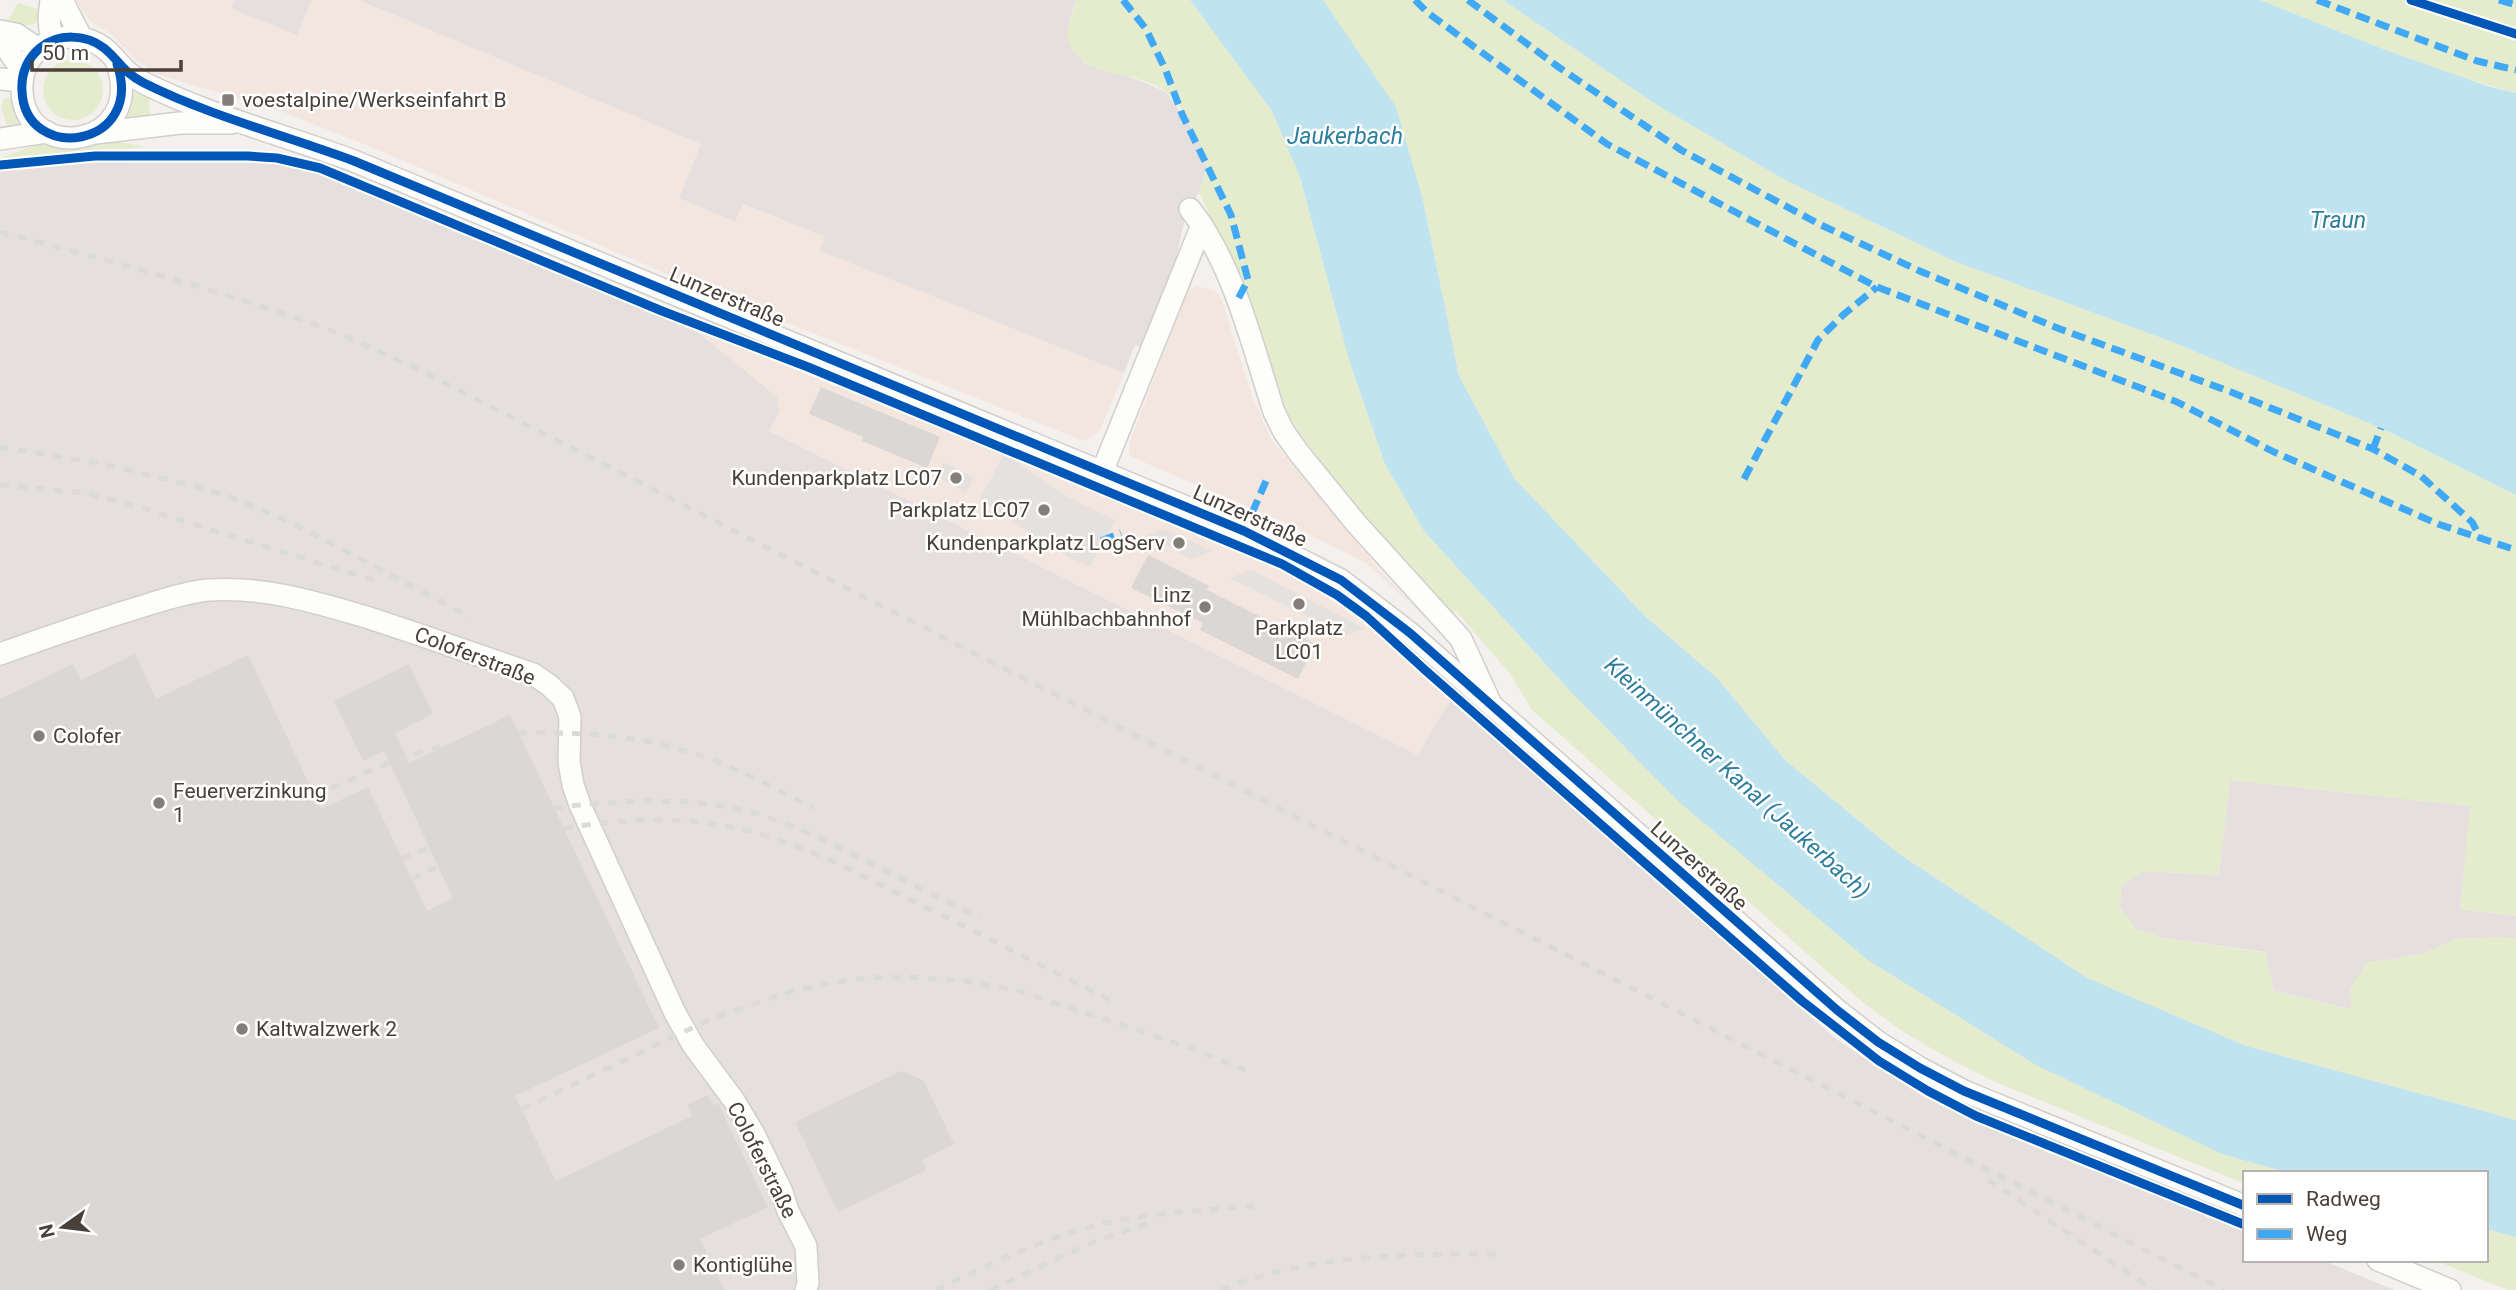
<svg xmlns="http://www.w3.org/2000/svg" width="2516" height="1290" font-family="Roboto,sans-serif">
<rect width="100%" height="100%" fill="#f3f0ed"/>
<!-- commercial -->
<g fill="#f2e6de">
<path d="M76,0H235L232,8L297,35L312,0H359L702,144L680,198L735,220L742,204L825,237L821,251L1124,373L1099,432L1084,441L700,288L369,146L286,113L160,75L137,61L111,34L90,21Z"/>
<path d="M1197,286L1216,291L1221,299L1252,396L1271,439L1384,575L1427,619L1367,564L1355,557L1284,522L1134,458L1129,454L1130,441L1188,290Z"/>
<path d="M694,329L1096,492L1236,550L1290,575L1332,600L1373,631L1451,698L1418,755L769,431L780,411L777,397Z"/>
</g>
<!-- industrial -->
<g fill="#e5e0dd">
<path d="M235,0H312L297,35L231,8Z"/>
<path d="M359,0H1076L1069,23L1084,63L1141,81L1166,92L1199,137L1207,169L1199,192L1185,218L1174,268L1143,348L1135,345L1124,373L820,251L825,237L743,204L735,221L679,198L701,144Z"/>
<path d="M82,162L282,163L320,172L694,329L777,397L780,411L769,431L1418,755L1451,698L1586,815L1796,1004L1835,1038L1876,1066L1926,1098L1974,1121L2245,1229V1260H2322L2394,1290H0V169Z"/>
<path d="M2230,780L2471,806L2460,909L2516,916V939L2504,937L2457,939L2428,952L2395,959L2367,962L2353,1010L2274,991L2265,952L2164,938L2136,929L2120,908L2121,886L2143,871L2219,875Z"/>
</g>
<!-- green -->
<g fill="#e5ecce">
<path d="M1076,0H1190L1272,111L1300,177L1350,363L1385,464L1424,531L1571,692L2222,1154L2289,1173H2245V1184L1993,1081L1948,1058L1902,1031L1865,1004L1829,973L1531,709L1511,675L1456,611L1450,615L1327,473L1289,417L1241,283L1199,192C1201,184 1207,174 1206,166C1204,144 1183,106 1166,92C1137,68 1085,82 1069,42C1064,28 1075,13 1076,0Z"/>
<path d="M1323,0H1503L1657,105L1787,181L1954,261L2167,340L2381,428L2516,495V916L2460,909L2470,806L2230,780L2219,875L2143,871L2121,886L2120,907L2136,929L2164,938L2265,953L2274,991L2352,1010L2350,989L2367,962L2395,959L2428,952L2457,939L2504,937L2516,939V1120L2246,1046L2087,978L1898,853L1785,760L1718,679L1646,617L1514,478L1459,376L1423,200Z"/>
<path d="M2260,0H2516V93C2428,70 2344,34 2260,0Z"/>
<path d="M18,3L44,11L40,20C29,28 19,27 8,21Z"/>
<circle cx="73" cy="90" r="30"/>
<path d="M134,93L149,97L150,116L129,120L127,117Z"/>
<path d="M13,98L26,126L8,130L1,106L4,99Z"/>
<path d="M119,142L146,147L5,160L3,157L38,144L74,149Z"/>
<path d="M2486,1229L2516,1237V1290H2508L2434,1260H2486Z"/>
</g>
<!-- parking -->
<g fill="#e5e1de">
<path d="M1004,454L1068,497L1115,520L1090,567L1056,551L980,499Z"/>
<path d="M943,462L974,478L966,493L937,477Z"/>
<path d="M1165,529L1212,551L1191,559L1147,535Z"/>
<path d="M1251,570L1366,629L1346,635L1230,578Z"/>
</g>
<!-- water -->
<g fill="#bfe3ef">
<path d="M1190,0H1323L1396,107L1423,200L1459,376L1514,478L1646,617L1718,679L1785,760L1898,853L2087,978L2246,1046L2516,1120V1237L2486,1229V1173H2289L2222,1154L2036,1065L1868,960L1679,802L1571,692L1424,531L1385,464L1350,363L1300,177L1272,111Z"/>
<path d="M1503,0H2260L2380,48L2487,86L2516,93V495L2381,428L2167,340L1954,261L1787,181L1657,105Z"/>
</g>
<!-- building -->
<g fill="#dbd7d4">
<path d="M821,387L940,437L927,468L862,441L863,437L809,414Z"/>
<path d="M1148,555L1209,586L1207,590L1315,644L1298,679L1200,630L1203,623L1131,588Z"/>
<path d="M135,654L156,699L248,655L321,809L368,787L427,911L453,898L384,751L363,761L334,701L409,664L433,714L395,733L409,763L510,715L659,1028L515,1096L556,1181L692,1116L687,1105L708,1095L713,1105L718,1103L768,1207L700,1239L724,1290H0V699L73,664L81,680Z"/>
<path d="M901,1071L923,1080L954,1144L922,1160L927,1170L838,1212L795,1122Z"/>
</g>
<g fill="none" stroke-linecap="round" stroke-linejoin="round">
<!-- minor casing -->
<g stroke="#d1cecb" stroke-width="24">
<g id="minor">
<path d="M51,0L49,18L51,41"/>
<path d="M62,0L81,37"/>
<path d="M0,31L16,34L38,49"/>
<path d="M0,38L16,62L25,68"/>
<path d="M117,64C146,148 25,165 22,91C21,74 27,59 40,48C58,33 86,34 104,48C120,61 122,72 144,83C210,116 284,135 354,161L1244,531L1341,580L1410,633L1837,1010L1878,1042L1920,1068L1964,1091L2245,1206"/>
<path d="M0,79L22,81"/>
<path d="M96,133L180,123H231"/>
<path d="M0,139L47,132"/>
<path d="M1190,209C1233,263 1253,347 1274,412L1284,432L1299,453L1355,522L1461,639L1489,700"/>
<path d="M1102,472L1202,225"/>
<path d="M0,654C45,638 91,622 137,608C160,601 185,592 209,590C263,586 315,602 366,617C422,635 477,655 533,674L549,685L563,698L570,717L569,762L573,785L580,805L675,1013L693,1045L735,1102L754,1134L782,1192L788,1211L806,1246L808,1283L806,1290"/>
<path d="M2378,1260L2450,1290"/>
</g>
</g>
<!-- minor -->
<use href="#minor" stroke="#fdfdfc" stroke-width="21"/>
<!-- rail -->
<g stroke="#dadad9" stroke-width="5" stroke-dasharray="9 9" stroke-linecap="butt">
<path d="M0,232C110,261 220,290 327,329C357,340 386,355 415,368L2224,1290"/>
<path d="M0,447L98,463L198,487L239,500L296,525L471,617"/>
<path d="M0,485L84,493L132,505L379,582"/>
<path d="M518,733C582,732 641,735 702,756C741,769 777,790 813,808"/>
<path d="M315,796C359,775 402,755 450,744"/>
<path d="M554,808C625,799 698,795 767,817C803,829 836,846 870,863C906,882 943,900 980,918"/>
<path d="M564,828C611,821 658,817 706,823C781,832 847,868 913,901C980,934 1046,968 1112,1001"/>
<path d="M402,859L429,847"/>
<path d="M412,879L439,866"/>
<path d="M522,1109L711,1019L795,990L861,978L912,977L964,981L1019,991L1191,1048L1245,1070"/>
<path d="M1988,1180L2154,1290"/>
<path d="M936,1290C990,1264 1045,1237 1105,1223C1154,1213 1204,1210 1254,1206"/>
<path d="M990,1290L1093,1242L1147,1224"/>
<path d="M1221,1290C1310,1254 1404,1254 1498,1254"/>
</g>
<!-- quiet -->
<g stroke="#3fa9f5" stroke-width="7" stroke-dasharray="14 7" stroke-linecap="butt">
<path d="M1123,0L1146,29L1166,71L1182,114L1231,215L1248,280L1237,301"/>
<path d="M1415,0L1428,13L1607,144L1877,287L2177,402L2274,452L2438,524L2516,550"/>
<path d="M1468,0L1557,66L1681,150L1821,225L1922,272L2060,329L2231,392L2373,449L2421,476L2472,522L2480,537"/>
<path d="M2317,0L2477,61L2516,70"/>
<path d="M2499,0L2516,5"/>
<path d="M2373,449L2381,428"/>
<path d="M1744,479L1818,340L1843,315L1877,287"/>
<path d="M1252,513L1266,481"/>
<path d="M1101,541L1121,533"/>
</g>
<!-- cycleway casing -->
<g stroke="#fff" stroke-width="13">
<g id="cycleway">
<path d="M2411,0L2516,34"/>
<path d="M117,64C146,148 25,165 22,91C21,74 27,59 40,48C58,33 86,34 104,48C120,61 122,72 144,83C210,116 284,135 354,161L1244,531L1341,580L1410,633L1837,1010L1878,1042L1920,1068L1964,1091L2245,1206"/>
<path d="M0,165L95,156H248L277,158L320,168L662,311L808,367L1282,564L1337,595L1366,616L1425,670L1802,1001L1879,1061L1928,1091L1976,1116L2245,1225"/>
</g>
</g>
<!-- cycleway -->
<use href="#cycleway" stroke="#0057b8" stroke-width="9"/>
</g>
<!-- markers -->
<g fill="#847e78" stroke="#fff" stroke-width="2.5">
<rect x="221" y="93" width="14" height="14" rx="3.5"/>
<circle cx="956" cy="478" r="7"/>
<circle cx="1044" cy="510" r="7"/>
<circle cx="1179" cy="543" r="7"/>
<circle cx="1299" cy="604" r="7"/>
<circle cx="1205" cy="607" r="7"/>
<circle cx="39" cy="736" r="7"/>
<circle cx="159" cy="803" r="7"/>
<circle cx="242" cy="1029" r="7"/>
<circle cx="679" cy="1265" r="7"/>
</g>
<g text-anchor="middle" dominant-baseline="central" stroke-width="5" stroke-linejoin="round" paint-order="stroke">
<!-- poi labels -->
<g font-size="21" fill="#494039" stroke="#fff" text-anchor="start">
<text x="242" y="100">voestalpine/Werkseinfahrt B</text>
<text x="942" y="478" text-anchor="end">Kundenparkplatz LC07</text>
<text x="1030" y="510" text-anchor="end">Parkplatz LC07</text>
<text x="1165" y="543" text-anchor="end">Kundenparkplatz LogServ</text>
<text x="1191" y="595" text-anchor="end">Linz<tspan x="1191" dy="24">Mühlbachbahnhof</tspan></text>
<text x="1299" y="628" text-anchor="middle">Parkplatz<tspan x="1299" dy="24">LC01</tspan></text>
<text x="53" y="736">Colofer</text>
<text x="173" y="791">Feuerverzinkung<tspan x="173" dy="24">1</tspan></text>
<text x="256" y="1029">Kaltwalzwerk 2</text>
<text x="693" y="1265">Kontiglühe</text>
</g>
<!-- street labels -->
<g font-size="21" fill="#494039" stroke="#fff">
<text transform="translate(727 297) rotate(23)">Lunzerstraße</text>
<text transform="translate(1250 516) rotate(24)">Lunzerstraße</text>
<text transform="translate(475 656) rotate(21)">Coloferstraße</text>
<text transform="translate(1699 866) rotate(42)">Lunzerstraße</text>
<text transform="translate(762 1160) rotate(63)">Coloferstraße</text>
</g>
<!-- water labels -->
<g font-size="23" font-style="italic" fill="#2d7e9c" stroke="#fff">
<text x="1345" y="136">Jaukerbach</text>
<text x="2338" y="220">Traun</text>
<text transform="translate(1737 778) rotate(42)">Kleinmünchner Kanal (Jaukerbach)</text>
</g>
</g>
<!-- legend -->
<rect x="2243" y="1171" width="245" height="91" fill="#ffffff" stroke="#b6b3b0" stroke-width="2"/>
<rect x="2257" y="1194" width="35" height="10" fill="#0057b8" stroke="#b6b3b0" stroke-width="2"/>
<text x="2306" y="1206" font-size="21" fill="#494039">Radweg</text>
<rect x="2257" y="1229" width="35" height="10" fill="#3fa9f5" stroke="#b6b3b0" stroke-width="2"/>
<text x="2306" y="1241" font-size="21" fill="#494039">Weg</text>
<!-- north arrow -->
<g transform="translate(63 1227) rotate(256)" stroke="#ffffff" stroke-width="5" paint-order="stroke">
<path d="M0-5L12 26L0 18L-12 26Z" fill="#494039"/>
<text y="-10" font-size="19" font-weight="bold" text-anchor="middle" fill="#494039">N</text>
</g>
<!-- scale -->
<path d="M32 60v10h149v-10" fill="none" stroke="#494039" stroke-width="3.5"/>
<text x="42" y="60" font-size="21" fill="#494039" stroke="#ffffff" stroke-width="5" paint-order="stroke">50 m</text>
</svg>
